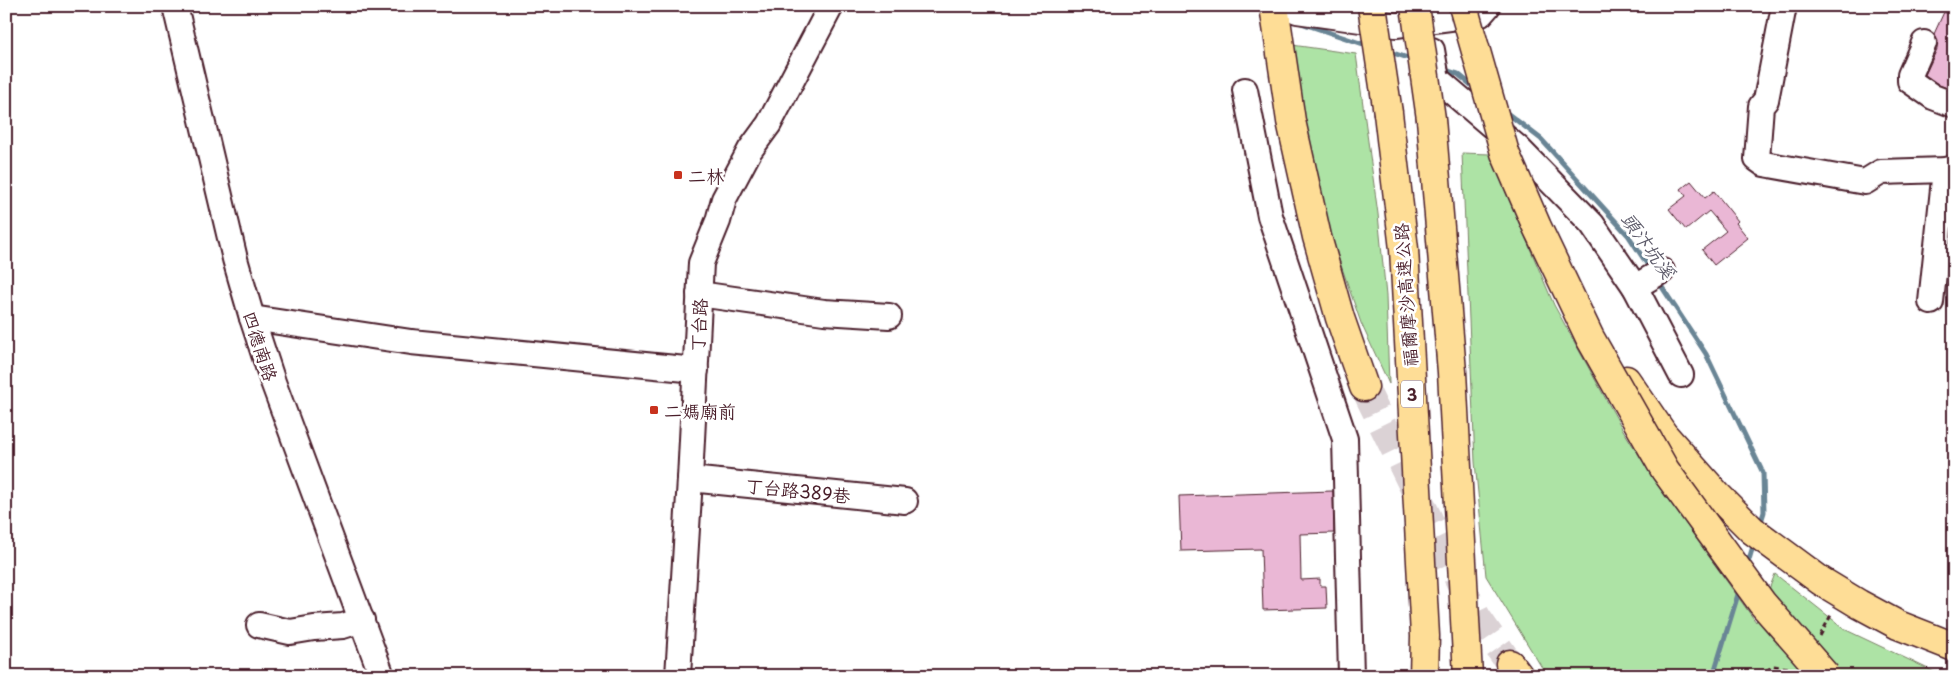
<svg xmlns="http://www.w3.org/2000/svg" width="1960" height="682" font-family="'Playpen Sans','LXGW WenKai TC',sans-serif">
<rect width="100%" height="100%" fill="#fff"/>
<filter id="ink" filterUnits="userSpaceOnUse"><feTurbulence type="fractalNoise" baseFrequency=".02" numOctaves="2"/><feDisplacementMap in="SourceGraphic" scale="10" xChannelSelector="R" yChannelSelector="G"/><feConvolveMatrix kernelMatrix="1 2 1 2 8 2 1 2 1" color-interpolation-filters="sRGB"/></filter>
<g filter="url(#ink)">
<!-- green -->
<g fill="#ade3a5" stroke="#7c8168">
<path d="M1292,45L1356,54L1378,214L1386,296L1389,384L1361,323L1332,239L1305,142Z"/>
<path d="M1462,153L1490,154L1554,305L1623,430L1657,484L1756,622L1775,574L1846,630L1943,676H1547L1486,576L1475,462Z"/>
</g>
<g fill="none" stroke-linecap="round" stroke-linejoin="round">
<!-- stream -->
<g stroke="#698595" stroke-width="5">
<path d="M1301,23L1369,46"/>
<path d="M1387,51L1414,60"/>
<path d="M1441,69L1458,74L1475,88"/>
<path d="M1503,110L1541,139L1628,235L1651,270"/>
<path d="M1658,281L1706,354L1763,473L1764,512L1760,525"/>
<path d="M1747,566L1754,543"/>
<path d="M1713,676L1740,588"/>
</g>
</g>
<!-- building -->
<g fill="#eab7d5" stroke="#4a1f2b">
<path d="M1944,12L1954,17L1953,90L1939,85L1925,75L1937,49L1938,41L1934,34Z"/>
<path d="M1691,181L1705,198L1714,191L1738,221L1736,223L1748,238L1714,265L1702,250L1726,231L1709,211L1686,230L1669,209L1686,196L1681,189Z"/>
<path d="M1333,491L1334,533L1300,534L1301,580L1320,579V586H1326L1327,608L1263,610L1261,549L1181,551L1179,496Z"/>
</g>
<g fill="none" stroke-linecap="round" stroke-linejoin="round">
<!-- highway-tunnel -->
<path stroke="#dbd2d5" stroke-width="28" stroke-dasharray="28 14" stroke-linecap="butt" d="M1364,387L1477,617L1510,664"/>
<!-- minor casing -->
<g stroke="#4a1f2b" stroke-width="28">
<g id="minor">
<path d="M175,6L235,259L252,318L273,382L382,676"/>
<path d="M1289,6L1297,11L1396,25L1481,14L1488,6"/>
<path d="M1784,6L1766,100L1761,106L1757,159L1764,164L1865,182L1881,172L1945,170L1954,168"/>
<path d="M1924,43L1910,75V81L1933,97L1954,105"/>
<path d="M1432,50L1437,79L1519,149L1592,224L1635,287L1681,375"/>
<path d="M1245,90L1270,216L1345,439L1351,676"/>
<path d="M1635,287L1662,271"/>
<path d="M699,294L824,312L889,316"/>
<path d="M1931,302L1945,170"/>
<path d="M252,318L411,342L696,370"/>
<path d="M690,479L905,501"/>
<path d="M259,625L290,632L314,628L343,626L362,620"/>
<path d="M678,676L690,479L701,263L718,221L724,199L750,150L769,124L831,6"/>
</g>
</g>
<!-- highway casing -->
<g stroke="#4a1f2b" stroke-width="31">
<g id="highway">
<path d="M1274,6L1291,121L1317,237L1340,318L1364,387"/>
<path d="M1388,113L1404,249L1425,636L1424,676"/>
<path d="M1431,119L1452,372L1468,676"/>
<path d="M1626,380L1663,434L1718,496L1752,530L1821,581L1859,604L1898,625L1954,647"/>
<path d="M1510,664L1519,676"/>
</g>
</g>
<!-- path -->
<g stroke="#4a1f2b" stroke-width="3" stroke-dasharray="5 4" stroke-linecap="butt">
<path d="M1820,636L1831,615"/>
<path d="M1759,676L1773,666L1790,668"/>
</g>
<!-- minor -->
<use href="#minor" stroke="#fff" stroke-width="24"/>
<!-- highway -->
<use href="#highway" stroke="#fedd96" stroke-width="28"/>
<!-- highway-bridge casing -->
<g stroke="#4a1f2b" stroke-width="31" stroke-linecap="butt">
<g id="highway-bridge">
<path d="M1372,6L1388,113"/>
<path d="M1415,6L1431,119"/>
<path d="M1463,6L1505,153L1537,227L1590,338L1665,470L1762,603L1826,676"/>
</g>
</g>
<!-- highway-bridge -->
<use href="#highway-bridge" stroke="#fedd96" stroke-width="28"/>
</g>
</g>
<!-- markers -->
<g fill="#c8321e" stroke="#fff" stroke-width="2">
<rect x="673" y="170" width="10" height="10" rx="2.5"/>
<rect x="649" y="405" width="10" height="10" rx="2.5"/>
</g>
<g text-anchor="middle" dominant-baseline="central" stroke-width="5" stroke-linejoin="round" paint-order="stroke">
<!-- shield labels -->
<rect fill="#fff" stroke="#80626b" stroke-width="1" x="1401" y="380.5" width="22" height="27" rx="4"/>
<g font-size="16" font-weight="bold" fill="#4a1f2b">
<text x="1412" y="394">3</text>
</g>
<!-- poi labels -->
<g font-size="18" fill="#4a1f2b" stroke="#fff" text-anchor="start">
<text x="688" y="175">二林</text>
<text x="664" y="410">二媽廟前</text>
</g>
<!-- street labels -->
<g font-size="18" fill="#4a1f2b" stroke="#fff">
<text transform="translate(1405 295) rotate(-94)">福爾摩沙高速公路</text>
<text transform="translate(698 325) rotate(-87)">丁台路</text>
<text transform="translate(261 346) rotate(72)">四德南路</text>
<text transform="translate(798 490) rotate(6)">丁台路389巷</text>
</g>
<!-- water labels -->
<g font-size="19" font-style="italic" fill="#5c5a69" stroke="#fff">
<text transform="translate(1649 245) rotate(54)">頭汴坑溪</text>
</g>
</g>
<!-- margin -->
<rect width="1960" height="682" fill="none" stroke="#fff" stroke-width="25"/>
<rect x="12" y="12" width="1935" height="657" fill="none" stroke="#4a1f2b" stroke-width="2" filter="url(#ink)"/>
</svg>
